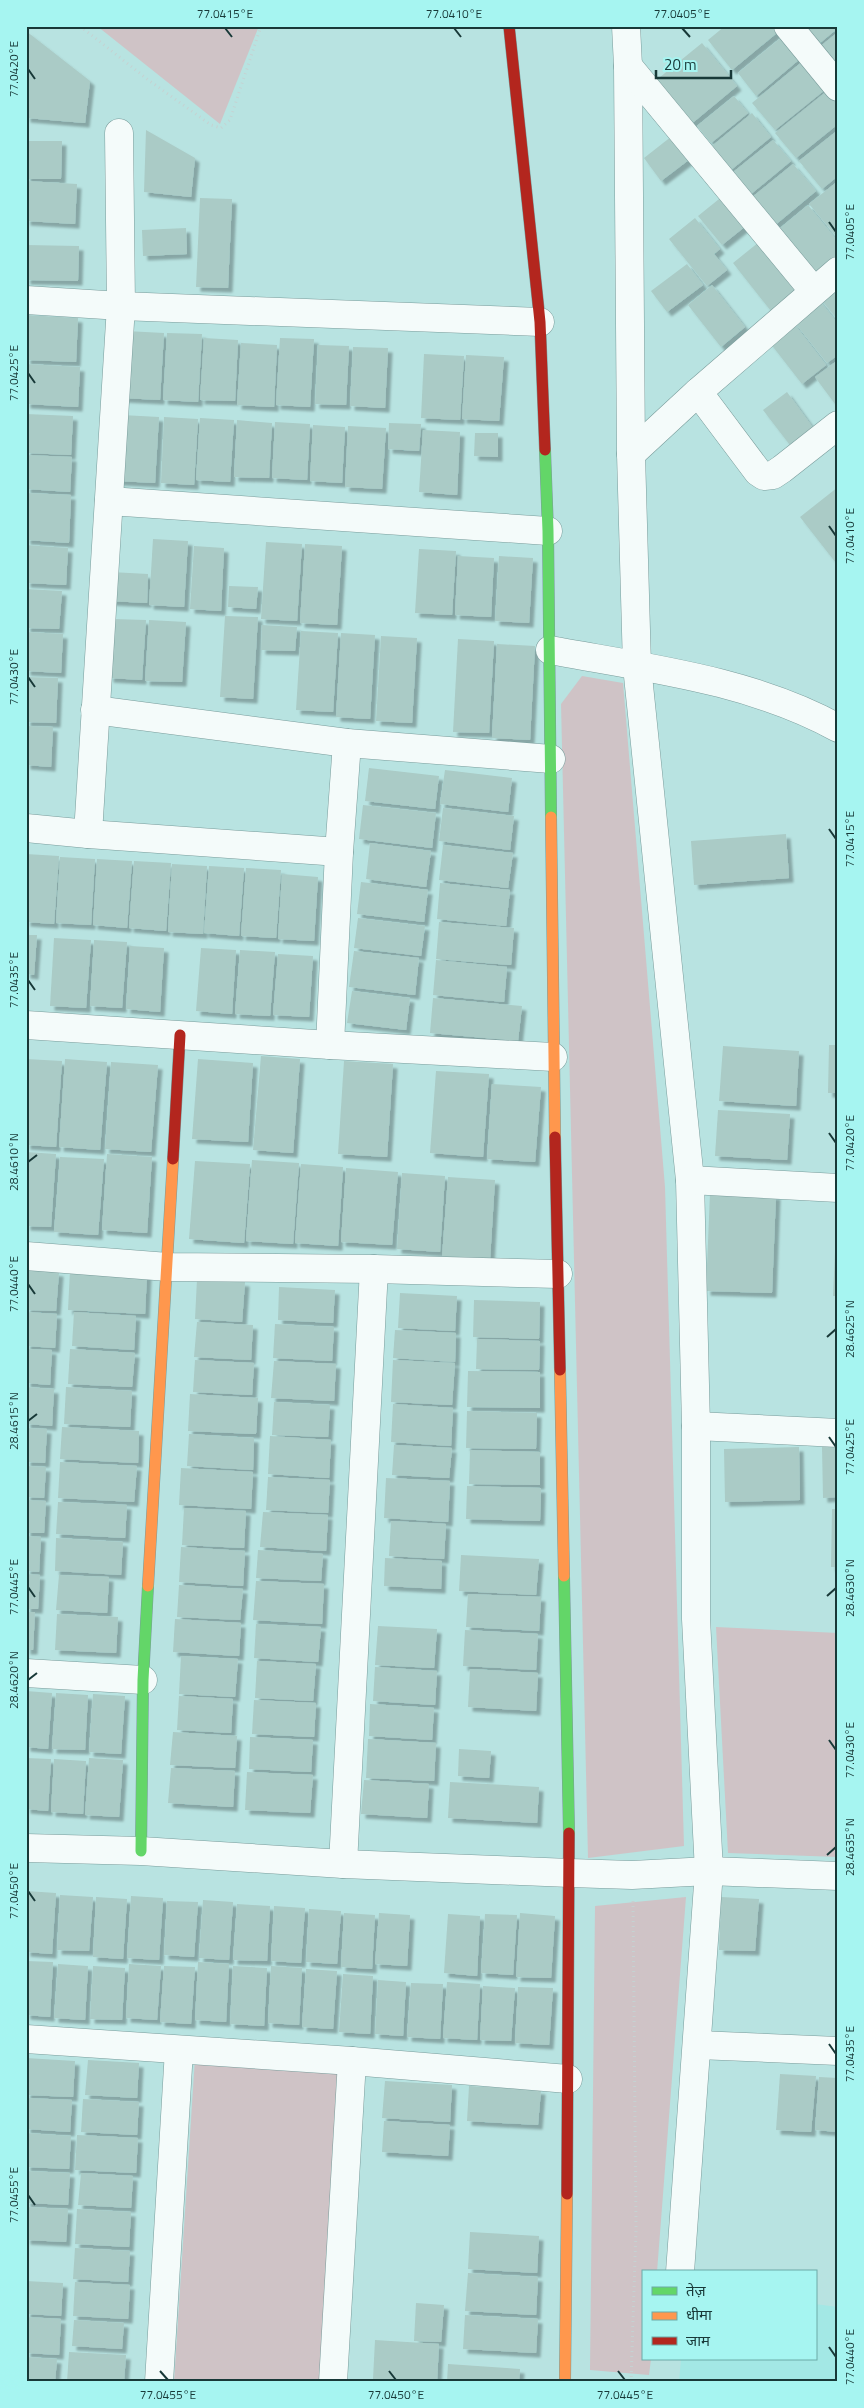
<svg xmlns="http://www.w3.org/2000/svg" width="864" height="2408" font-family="'Titillium Web','Noto Sans Devanagari',sans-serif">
<defs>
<filter id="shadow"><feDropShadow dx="4.5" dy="4.5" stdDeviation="1" flood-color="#0004"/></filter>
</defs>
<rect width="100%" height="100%" fill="#b8e3e1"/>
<!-- built -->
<path fill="#a3e8e5" d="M815,2304L838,2307V2382H679L681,2359H815Z"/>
<!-- green -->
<g fill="#cfc3c6">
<path d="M97,26H259L220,124Z"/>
<path d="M582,676L623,683L665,1187L684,1846L588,1858L561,704Z"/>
<path d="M716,1627L838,1633V1857L728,1853Z"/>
<path d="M686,1897L657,2272H643V2359H651L649,2375L590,2370L595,1906Z"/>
<path d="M195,2058L340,2072L324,2382H174Z"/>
</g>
<!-- building -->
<g fill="#aacbc6" filter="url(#shadow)">
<path d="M725,26H773L778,32L732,70L708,40Z"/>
<path d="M796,26H838V28L814,48Z"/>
<path d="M26,31L90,81L85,123L26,118Z"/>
<path d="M838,32V75L817,49Z"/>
<path d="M783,36L801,58L756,96L738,73Z"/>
<path d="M702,43L737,86L690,125L654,82Z"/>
<path d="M803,61L826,89L775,130L752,103Z"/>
<path d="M827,91L838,104V124L796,158L775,133Z"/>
<path d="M734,96L748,113L711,143L697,126Z"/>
<path d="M752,113L771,137L725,175L706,151Z"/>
<path d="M146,130L195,158L191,197L144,192Z"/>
<path d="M838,130V176L822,189L799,161Z"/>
<path d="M672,136L690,159L661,181L644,158Z"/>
<path d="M773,140L791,161L745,199L727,177Z"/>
<path d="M26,141H62L61,179H26Z"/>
<path d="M793,164L816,191L774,226L751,198Z"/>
<path d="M26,181L77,184L75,224L26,221Z"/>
<path d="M838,181V238L809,204Z"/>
<path d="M724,195L747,225L722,245L698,216Z"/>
<path d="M200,198L232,199L228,288L196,287Z"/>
<path d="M808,205L838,242V263L819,278L779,229Z"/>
<path d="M695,218L720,249L714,254L727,270L707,286L669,239Z"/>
<path d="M186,228L187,254L143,256L142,230Z"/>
<path d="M759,242L797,289L771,311L733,263Z"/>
<path d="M26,245L79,246L78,281L26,280Z"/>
<path d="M687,264L703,285L667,312L651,291Z"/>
<path d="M838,282V320L819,297Z"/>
<path d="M712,285L745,327L721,347L688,305Z"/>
<path d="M818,299L838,324V355L827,363L792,319Z"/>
<path d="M26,315L78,318L76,362L26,360Z"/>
<path d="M792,321L826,365L802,384L767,339Z"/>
<path d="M126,331L164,333L160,400L122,398Z"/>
<path d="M167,333L202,334L198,402L163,400Z"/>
<path d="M204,338L238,340L235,401L200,400Z"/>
<path d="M280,338L314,339L310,407L276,405Z"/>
<path d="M241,343L277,345L274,407L237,405Z"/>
<path d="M318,345L349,346L346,405L315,404Z"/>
<path d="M353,347L388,348L385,408L350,406Z"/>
<path d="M424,354L464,356L460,420L421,418Z"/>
<path d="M466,355L504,357L499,421L462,419Z"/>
<path d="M838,360V408L815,377Z"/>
<path d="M26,364L80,367L78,407L26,404Z"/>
<path d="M787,392L816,432L793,449L763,410Z"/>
<path d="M26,414L73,416L71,455L26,453Z"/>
<path d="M122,415L159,417L155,483L118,481Z"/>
<path d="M164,417L198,419L194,485L161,483Z"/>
<path d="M200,418L234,420L230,482L196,480Z"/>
<path d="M237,420L272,423L269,478L234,477Z"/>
<path d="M275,422L310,424L307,480L272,478Z"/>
<path d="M389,423L421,424L419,451L388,449Z"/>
<path d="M313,425L345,427L342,483L310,481Z"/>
<path d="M348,426L386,428L382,489L345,487Z"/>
<path d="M423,430L460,432L457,495L419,492Z"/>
<path d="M475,433H498V457L474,456Z"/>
<path d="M26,455L72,457L70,492L26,489Z"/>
<path d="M838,487V562L836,563L800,517Z"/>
<path d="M26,493L71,495L69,543L26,540Z"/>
<path d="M153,539L188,541L184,607L149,605Z"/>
<path d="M266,542L302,544L297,621L261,619Z"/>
<path d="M305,544L342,546L337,625L300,623Z"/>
<path d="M26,545L68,548L66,585L26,583Z"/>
<path d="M194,546L224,548L221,611L190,609Z"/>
<path d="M419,549L456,551L452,615L415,613Z"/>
<path d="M458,556L494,558L491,617L455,615Z"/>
<path d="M499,556L533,558L529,623L495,621Z"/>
<path d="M111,572L148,574L147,603L109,601Z"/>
<path d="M229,586L258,587L256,609L228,607Z"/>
<path d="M26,589L62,591L59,629L26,628Z"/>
<path d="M225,616L258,617L253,699L220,697Z"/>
<path d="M113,619L146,620L142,680L109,678Z"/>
<path d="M149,620L186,622L182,682L145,681Z"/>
<path d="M262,625L297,627L295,651L261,650Z"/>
<path d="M301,631L338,633L333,712L296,710Z"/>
<path d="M26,632L63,634L61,673L26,671Z"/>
<path d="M341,633L375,635L370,719L336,717Z"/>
<path d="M381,636L417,638L412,723L376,721Z"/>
<path d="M458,639L494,641L489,733L453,732Z"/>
<path d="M497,644L535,646L530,740L492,738Z"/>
<path d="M26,677L58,678L56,723L26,722Z"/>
<path d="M26,726L53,727L51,767L26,765Z"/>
<path d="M369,768L439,776L435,809L365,801Z"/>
<path d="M445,770L512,778L508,812L440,804Z"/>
<path d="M363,805L436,813L432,848L359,839Z"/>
<path d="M443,808L514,816L510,850L439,841Z"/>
<path d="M786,834L789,878L694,885L691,841Z"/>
<path d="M370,843L431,851L426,887L366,879Z"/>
<path d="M443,845L513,853L508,888L439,880Z"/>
<path d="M26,854L59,856L54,924L26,922Z"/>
<path d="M60,857L95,859L91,925L56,923Z"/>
<path d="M97,859L132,861L127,928L93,925Z"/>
<path d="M134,861L171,863L166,931L129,928Z"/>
<path d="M172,864L207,866L203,934L168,932Z"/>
<path d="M209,866L244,868L239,936L204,933Z"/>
<path d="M246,868L281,870L276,938L241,936Z"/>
<path d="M282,874L318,877L314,941L278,939Z"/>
<path d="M361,882L428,890L424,922L357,914Z"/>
<path d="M440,883L510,890L506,926L437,919Z"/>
<path d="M358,918L425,926L421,956L354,948Z"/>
<path d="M439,922L514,928L511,965L436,959Z"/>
<path d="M26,935H37L34,975L26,974Z"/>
<path d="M54,938L91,940L86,1008L50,1006Z"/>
<path d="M94,940L127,942L122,1008L90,1006Z"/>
<path d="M130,946L164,948L160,1012L126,1009Z"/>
<path d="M201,948L236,950L232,1014L196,1011Z"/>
<path d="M240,950L275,952L270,1016L235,1014Z"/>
<path d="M354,951L419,958L415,995L349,987Z"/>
<path d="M278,954L313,956L309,1017L273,1015Z"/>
<path d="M436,960L507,967L504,1002L433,995Z"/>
<path d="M352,991L410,998L406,1030L347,1023Z"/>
<path d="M433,998L522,1006L518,1041L430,1033Z"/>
<path d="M829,1045H838V1093H828Z"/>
<path d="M723,1046L799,1051L796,1106L719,1101Z"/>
<path d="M261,1056L300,1059L293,1153L253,1150Z"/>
<path d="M26,1059L62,1061L56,1147L26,1145Z"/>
<path d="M65,1059L107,1062L100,1150L59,1147Z"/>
<path d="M198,1059L253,1063L248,1142L192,1139Z"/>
<path d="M344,1061L393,1064L387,1157L338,1154Z"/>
<path d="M111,1062L158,1065L151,1152L105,1149Z"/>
<path d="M436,1071L489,1074L483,1157L430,1153Z"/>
<path d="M492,1084L541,1087L535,1162L487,1159Z"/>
<path d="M718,1110L790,1114L787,1160L715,1156Z"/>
<path d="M26,1152L56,1154L51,1227L26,1226Z"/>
<path d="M107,1154L152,1157L147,1233L102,1230Z"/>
<path d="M60,1157L104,1159L98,1235L54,1232Z"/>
<path d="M252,1160L299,1163L293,1244L246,1241Z"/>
<path d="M195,1161L250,1164L244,1243L189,1239Z"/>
<path d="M301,1164L343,1167L338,1246L295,1243Z"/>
<path d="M346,1168L398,1172L392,1245L341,1242Z"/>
<path d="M402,1173L445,1176L440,1252L397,1249Z"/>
<path d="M448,1177L495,1180L490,1260L442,1257Z"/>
<path d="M710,1193L776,1195L772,1293L706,1291Z"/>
<path d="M836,1230H838V1296H833Z"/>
<path d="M26,1270L59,1272L56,1311L26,1310Z"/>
<path d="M70,1270L147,1274L145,1314L68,1310Z"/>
<path d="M197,1279L245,1282L242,1322L195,1319Z"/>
<path d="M279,1287L335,1290L333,1323L278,1320Z"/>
<path d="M400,1293L457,1296L455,1331L398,1328Z"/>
<path d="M474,1300L540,1302L539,1339L473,1337Z"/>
<path d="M26,1312L57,1314L55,1348L26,1346Z"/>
<path d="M74,1312L136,1316L134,1350L72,1346Z"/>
<path d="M197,1322L253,1325L251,1360L194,1357Z"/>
<path d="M275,1324L334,1327L332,1361L273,1358Z"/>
<path d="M395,1330L456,1333L455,1362L393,1358Z"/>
<path d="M477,1339L540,1341L539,1370L476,1369Z"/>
<path d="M26,1349L52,1350L50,1385L26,1383Z"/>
<path d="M70,1349L135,1353L132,1387L68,1384Z"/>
<path d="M195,1360L254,1363L252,1395L193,1392Z"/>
<path d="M393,1360L455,1363L452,1405L391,1402Z"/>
<path d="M274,1361L336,1364L334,1401L271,1398Z"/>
<path d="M468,1371L540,1372V1408L467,1407Z"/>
<path d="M26,1387L54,1389L52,1426L26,1424Z"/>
<path d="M66,1387L132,1391L130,1427L64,1424Z"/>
<path d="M190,1394L258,1398L256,1434L188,1431Z"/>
<path d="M274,1402L330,1405L328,1437L272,1435Z"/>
<path d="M393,1404L453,1408L451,1446L391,1442Z"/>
<path d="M467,1411L537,1413L536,1449L466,1448Z"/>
<path d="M62,1427L139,1431L138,1463L60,1459Z"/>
<path d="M26,1428L47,1429L45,1463L26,1462Z"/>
<path d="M189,1434L254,1438L253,1470L187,1466Z"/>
<path d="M270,1436L331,1440L329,1478L268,1474Z"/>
<path d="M394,1445L452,1448L449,1478L392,1475Z"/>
<path d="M799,1447L800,1500L725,1502L724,1449Z"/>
<path d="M822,1447H838V1497L823,1498Z"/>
<path d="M470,1450L540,1452V1485L469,1484Z"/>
<path d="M60,1462L137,1466L134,1502L58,1498Z"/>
<path d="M26,1466L46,1467L44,1498L26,1497Z"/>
<path d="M181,1468L253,1472L251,1509L179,1505Z"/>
<path d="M268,1477L330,1480L328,1513L266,1510Z"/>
<path d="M386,1478L450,1481L448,1522L384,1518Z"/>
<path d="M467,1486L541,1488L540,1521L466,1519Z"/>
<path d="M26,1500L46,1501L44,1533H26Z"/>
<path d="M58,1502L127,1505L125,1538L56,1534Z"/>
<path d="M184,1508L246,1511L244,1548L182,1545Z"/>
<path d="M832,1509H838V1567H831Z"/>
<path d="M263,1512L328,1515L326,1551L260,1547Z"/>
<path d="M391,1521L446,1524L444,1559L389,1556Z"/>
<path d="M26,1536L41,1537L39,1572L26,1571Z"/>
<path d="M56,1538L123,1542L121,1575L55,1571Z"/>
<path d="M181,1547L245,1551L243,1586L179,1582Z"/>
<path d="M258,1550L323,1554L321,1581L256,1578Z"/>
<path d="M461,1555L539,1559L536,1595L459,1591Z"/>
<path d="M385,1558L442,1561L441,1589L384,1586Z"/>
<path d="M26,1574L40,1575L38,1609H26Z"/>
<path d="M59,1575L109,1577L107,1613L56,1610Z"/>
<path d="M835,1576H838V1617H836Z"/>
<path d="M256,1581L324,1584L322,1624L253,1620Z"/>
<path d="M179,1585L243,1589L240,1620L177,1617Z"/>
<path d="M468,1594L541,1597L539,1631L466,1627Z"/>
<path d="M26,1612H35L33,1650H26Z"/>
<path d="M57,1614L118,1617L116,1653L55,1650Z"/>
<path d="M175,1619L241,1623L239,1656L173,1652Z"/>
<path d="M256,1624L321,1627L318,1662L254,1658Z"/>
<path d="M378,1626L437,1629L434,1668L375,1665Z"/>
<path d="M465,1630L538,1634L536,1670L463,1666Z"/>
<path d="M181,1656L238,1659L235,1697L179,1694Z"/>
<path d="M257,1661L316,1664L313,1701L255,1698Z"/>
<path d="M375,1667L437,1671L435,1705L373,1701Z"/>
<path d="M470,1669L538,1673L536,1711L468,1707Z"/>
<path d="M26,1691L52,1693L48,1749L26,1747Z"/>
<path d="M56,1693L88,1695L85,1750L52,1749Z"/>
<path d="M93,1694L125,1696L121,1754L89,1752Z"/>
<path d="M179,1696L233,1699L231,1733L177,1730Z"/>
<path d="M254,1700L316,1703L314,1737L252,1734Z"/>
<path d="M370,1704L434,1708L432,1740L369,1736Z"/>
<path d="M173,1732L237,1736L235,1768L170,1765Z"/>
<path d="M250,1737L313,1740L311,1772L249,1769Z"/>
<path d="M368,1739L436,1743L434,1781L366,1778Z"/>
<path d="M459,1749L491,1751L489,1778L458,1776Z"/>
<path d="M26,1758L51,1759L48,1811L26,1809Z"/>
<path d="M89,1758L123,1760L119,1817L85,1815Z"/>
<path d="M54,1759L86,1761L83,1814L51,1812Z"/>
<path d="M171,1768L235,1771L233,1807L168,1803Z"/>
<path d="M247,1772L313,1775L310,1813L245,1810Z"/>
<path d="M364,1780L429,1784L427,1818L361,1814Z"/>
<path d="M450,1782L539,1787L537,1823L448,1818Z"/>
<path d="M26,1891L56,1893L52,1954L26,1952Z"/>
<path d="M60,1895L93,1897L89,1951L57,1950Z"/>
<path d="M131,1896L163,1898L159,1960L127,1958Z"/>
<path d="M96,1897L127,1899L123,1959L93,1957Z"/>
<path d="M721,1897L759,1899L755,1951L719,1950Z"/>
<path d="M203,1900L233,1902L229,1960L199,1958Z"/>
<path d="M167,1901L198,1902L194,1957L164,1955Z"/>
<path d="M237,1904L270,1906L267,1961L233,1960Z"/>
<path d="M274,1906L305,1908L301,1963L271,1961Z"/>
<path d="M309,1909L341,1911L337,1964L306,1962Z"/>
<path d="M344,1913L375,1915L372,1969L341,1967Z"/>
<path d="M379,1913L410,1915L407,1966L375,1964Z"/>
<path d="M520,1913L555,1916L551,1978L516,1977Z"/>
<path d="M448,1914L480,1916L477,1976L444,1973Z"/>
<path d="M485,1914L517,1915L513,1975L481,1973Z"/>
<path d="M26,1961L53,1962L50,2017L26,2015Z"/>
<path d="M198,1962L229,1964L226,2022L195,2020Z"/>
<path d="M58,1964L88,1966L85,2020L54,2018Z"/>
<path d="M129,1964L161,1966L157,2020L126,2018Z"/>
<path d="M93,1966L125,1968L122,2020L90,2019Z"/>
<path d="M164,1966L195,1967L191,2024L160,2022Z"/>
<path d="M233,1966L267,1968L264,2026L230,2024Z"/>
<path d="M271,1966L302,1968L299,2025L268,2023Z"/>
<path d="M306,1969L337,1971L333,2029L302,2027Z"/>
<path d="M343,1974L373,1976L370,2034L339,2032Z"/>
<path d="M378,1980L406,1982L403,2036L375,2034Z"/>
<path d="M447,1982L480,1984L477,2040L443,2038Z"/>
<path d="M411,1983L443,1984L440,2039L407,2037Z"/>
<path d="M483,1986L515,1988L511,2041L480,2040Z"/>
<path d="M518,1987L553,1988L549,2045L515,2043Z"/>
<path d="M26,2058L75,2061L73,2097L26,2095Z"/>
<path d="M88,2060L139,2063L137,2098L85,2095Z"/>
<path d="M780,2074L816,2076L811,2132L776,2130Z"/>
<path d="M819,2077L838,2078V2132L815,2130Z"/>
<path d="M385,2081L452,2085L450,2122L382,2118Z"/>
<path d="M469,2086L541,2090L538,2125L467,2121Z"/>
<path d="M26,2098L72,2100L70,2132L26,2129Z"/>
<path d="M83,2099L139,2102L137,2135L81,2132Z"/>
<path d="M384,2121L450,2125L448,2156L382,2152Z"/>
<path d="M26,2133L71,2136L69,2169L26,2167Z"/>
<path d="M77,2135L138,2138L136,2173L75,2170Z"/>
<path d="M26,2171L70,2173L68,2205L26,2203Z"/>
<path d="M81,2173L133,2176L131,2208L78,2205Z"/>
<path d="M26,2207L68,2209L66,2242L26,2240Z"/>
<path d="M77,2209L131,2212L129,2247L75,2244Z"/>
<path d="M470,2232L539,2236L537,2273L468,2269Z"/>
<path d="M75,2248L130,2251L128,2282L73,2279Z"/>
<path d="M468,2273L538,2277L536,2315L465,2311Z"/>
<path d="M26,2281L63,2283L61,2316L26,2314Z"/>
<path d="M75,2282L130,2285L128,2319L73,2316Z"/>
<path d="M416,2303L444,2305L441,2342L414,2341Z"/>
<path d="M465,2315L538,2319L536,2353L463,2349Z"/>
<path d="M26,2317L61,2319L59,2355L26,2353Z"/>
<path d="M74,2320L124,2323L122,2349L72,2346Z"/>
<path d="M375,2340L439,2344L437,2382L373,2379Z"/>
<path d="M69,2352L126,2355L124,2382H67Z"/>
<path d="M26,2357L57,2359L55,2382H26Z"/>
<path d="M448,2364L520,2369L519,2382H447Z"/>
</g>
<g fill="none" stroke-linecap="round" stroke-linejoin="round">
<!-- street casing -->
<g stroke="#799c9b" stroke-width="29">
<g id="street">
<path d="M626,26L628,66L631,454L637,666L690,1180L696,1426V1619L709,1871L680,2272"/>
<path d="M788,26L838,87"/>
<path d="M628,66L813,290"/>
<path d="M26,300L121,306L540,322"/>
<path d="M698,392L758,472L764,476L773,475L782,469L838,425"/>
<path d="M631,454L698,392L838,271"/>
<path d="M109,501L548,531"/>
<path d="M550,650C647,668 751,680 838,728"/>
<path d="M95,710L347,743L551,759"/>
<path d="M26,828L88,834L339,852"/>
<path d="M88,834L121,306L119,133"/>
<path d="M26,1025L330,1045L553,1057"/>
<path d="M330,1045L339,852L347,743"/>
<path d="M690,1180L838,1188"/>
<path d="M26,1256L168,1267L374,1269L558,1274"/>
<path d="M696,1426L838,1433"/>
<path d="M26,1673L143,1680"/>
<path d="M26,1848L141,1851L343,1864L570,1873L632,1875L709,1871L838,1876"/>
<path d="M343,1864L374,1269"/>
<path d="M26,2039L352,2061L568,2079"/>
<path d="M698,2045L838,2051"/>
<path d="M159,2382L179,2050"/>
<path d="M333,2382L352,2061"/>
</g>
</g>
<!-- fast casing -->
<g stroke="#799c9b" stroke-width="12">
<g id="fast">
<path d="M545,450L548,531L551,817"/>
<path d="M564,1576L569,1833"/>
<path d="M141,1851L143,1680L148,1586"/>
</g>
</g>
<!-- slow casing -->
<g stroke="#799c9b" stroke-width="12">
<g id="slow">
<path d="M551,817L555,1137"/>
<path d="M560,1370L564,1576"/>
<path d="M148,1586L173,1159"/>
<path d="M565,2382L567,2194"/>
</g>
</g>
<!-- jam casing -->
<g stroke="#799c9b" stroke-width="12">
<g id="jam">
<path d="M509,26L540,322L545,450"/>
<path d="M555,1137L560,1370"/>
<path d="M173,1159L180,1035"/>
<path d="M567,2194L569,1833"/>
</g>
</g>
<!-- path -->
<g stroke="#c5d2d2" stroke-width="3" stroke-dasharray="1 4" stroke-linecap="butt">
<path d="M80,26L147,79L211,125L221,128L230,120L261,26"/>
<path d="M631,2382L636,2229L633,1900"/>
</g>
<!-- street -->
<use href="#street" stroke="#f4fbfa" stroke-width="28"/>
<!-- fast -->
<use href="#fast" stroke="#63d668" stroke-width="11"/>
<!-- slow -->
<use href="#slow" stroke="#ff974d" stroke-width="11"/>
<!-- jam -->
<use href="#jam" stroke="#b3261e" stroke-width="11"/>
</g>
<!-- ticks -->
<path fill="none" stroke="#183938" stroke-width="2" d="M225,28L232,37M454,28L461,37M682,28L690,37M28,69L35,79M829,222L836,232M28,373L35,383M829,526L836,536M28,677L35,687M829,829L836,839M28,980L35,990M829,1133L836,1143M28,1162L37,1155M28,1284L35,1294M827,1337L836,1329M28,1421L37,1414M829,1437L836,1447M28,1587L35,1597M827,1596L836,1588M28,1680L37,1673M829,1740L836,1750M827,1855L836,1847M28,1891L35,1901M829,2044L836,2054M28,2195L35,2205M829,2347L836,2357M160,2371L168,2380M389,2371L396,2380M618,2371L625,2380"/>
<!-- border -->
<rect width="864" height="2408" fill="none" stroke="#a6f5f1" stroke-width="55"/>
<!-- legend -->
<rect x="642" y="2270" width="175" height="90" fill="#a6f5f1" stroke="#6daaa7"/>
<rect x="652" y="2287" width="25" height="8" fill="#63d668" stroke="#6daaa7"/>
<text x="686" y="2296" font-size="15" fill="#183938">तेज़</text>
<rect x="652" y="2312" width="25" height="8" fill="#ff974d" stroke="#6daaa7"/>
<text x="686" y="2320" font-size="15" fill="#183938">धीमा</text>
<rect x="652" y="2337" width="25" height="8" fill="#b3261e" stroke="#6daaa7"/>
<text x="686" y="2346" font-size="15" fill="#183938">जाम</text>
<!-- scale -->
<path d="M656 70v8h75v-8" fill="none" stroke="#183938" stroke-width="2.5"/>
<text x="664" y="70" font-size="15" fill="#183938" stroke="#a6f5f1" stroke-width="4" paint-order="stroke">20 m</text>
<rect x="28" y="28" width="808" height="2352" fill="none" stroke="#183938" stroke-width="2"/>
<g font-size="12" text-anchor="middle" fill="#183938">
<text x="225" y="18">77.0415°E</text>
<text x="454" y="18">77.0410°E</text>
<text x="682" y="18">77.0405°E</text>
<text transform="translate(14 69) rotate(-90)" y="4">77.0420°E</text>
<text transform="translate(850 232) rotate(-90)" y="4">77.0405°E</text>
<text transform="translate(14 373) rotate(-90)" y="4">77.0425°E</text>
<text transform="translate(850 536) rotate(-90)" y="4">77.0410°E</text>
<text transform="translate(14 677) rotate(-90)" y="4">77.0430°E</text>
<text transform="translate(850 839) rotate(-90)" y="4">77.0415°E</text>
<text transform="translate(14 980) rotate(-90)" y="4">77.0435°E</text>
<text transform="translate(850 1143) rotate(-90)" y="4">77.0420°E</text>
<text transform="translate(14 1162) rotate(-90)" y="4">28.4610°N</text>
<text transform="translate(14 1284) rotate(-90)" y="4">77.0440°E</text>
<text transform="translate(850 1329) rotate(-90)" y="4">28.4625°N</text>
<text transform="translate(14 1421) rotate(-90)" y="4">28.4615°N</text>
<text transform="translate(850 1447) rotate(-90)" y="4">77.0425°E</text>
<text transform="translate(14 1587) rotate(-90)" y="4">77.0445°E</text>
<text transform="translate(850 1588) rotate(-90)" y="4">28.4630°N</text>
<text transform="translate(14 1680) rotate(-90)" y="4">28.4620°N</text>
<text transform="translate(850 1750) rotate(-90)" y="4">77.0430°E</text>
<text transform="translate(850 1847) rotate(-90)" y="4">28.4635°N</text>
<text transform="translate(14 1891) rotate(-90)" y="4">77.0450°E</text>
<text transform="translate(850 2054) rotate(-90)" y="4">77.0435°E</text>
<text transform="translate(14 2195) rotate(-90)" y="4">77.0455°E</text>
<text transform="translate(850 2357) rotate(-90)" y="4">77.0440°E</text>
<text x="168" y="2399">77.0455°E</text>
<text x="396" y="2399">77.0450°E</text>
<text x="625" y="2399">77.0445°E</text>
</g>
</svg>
